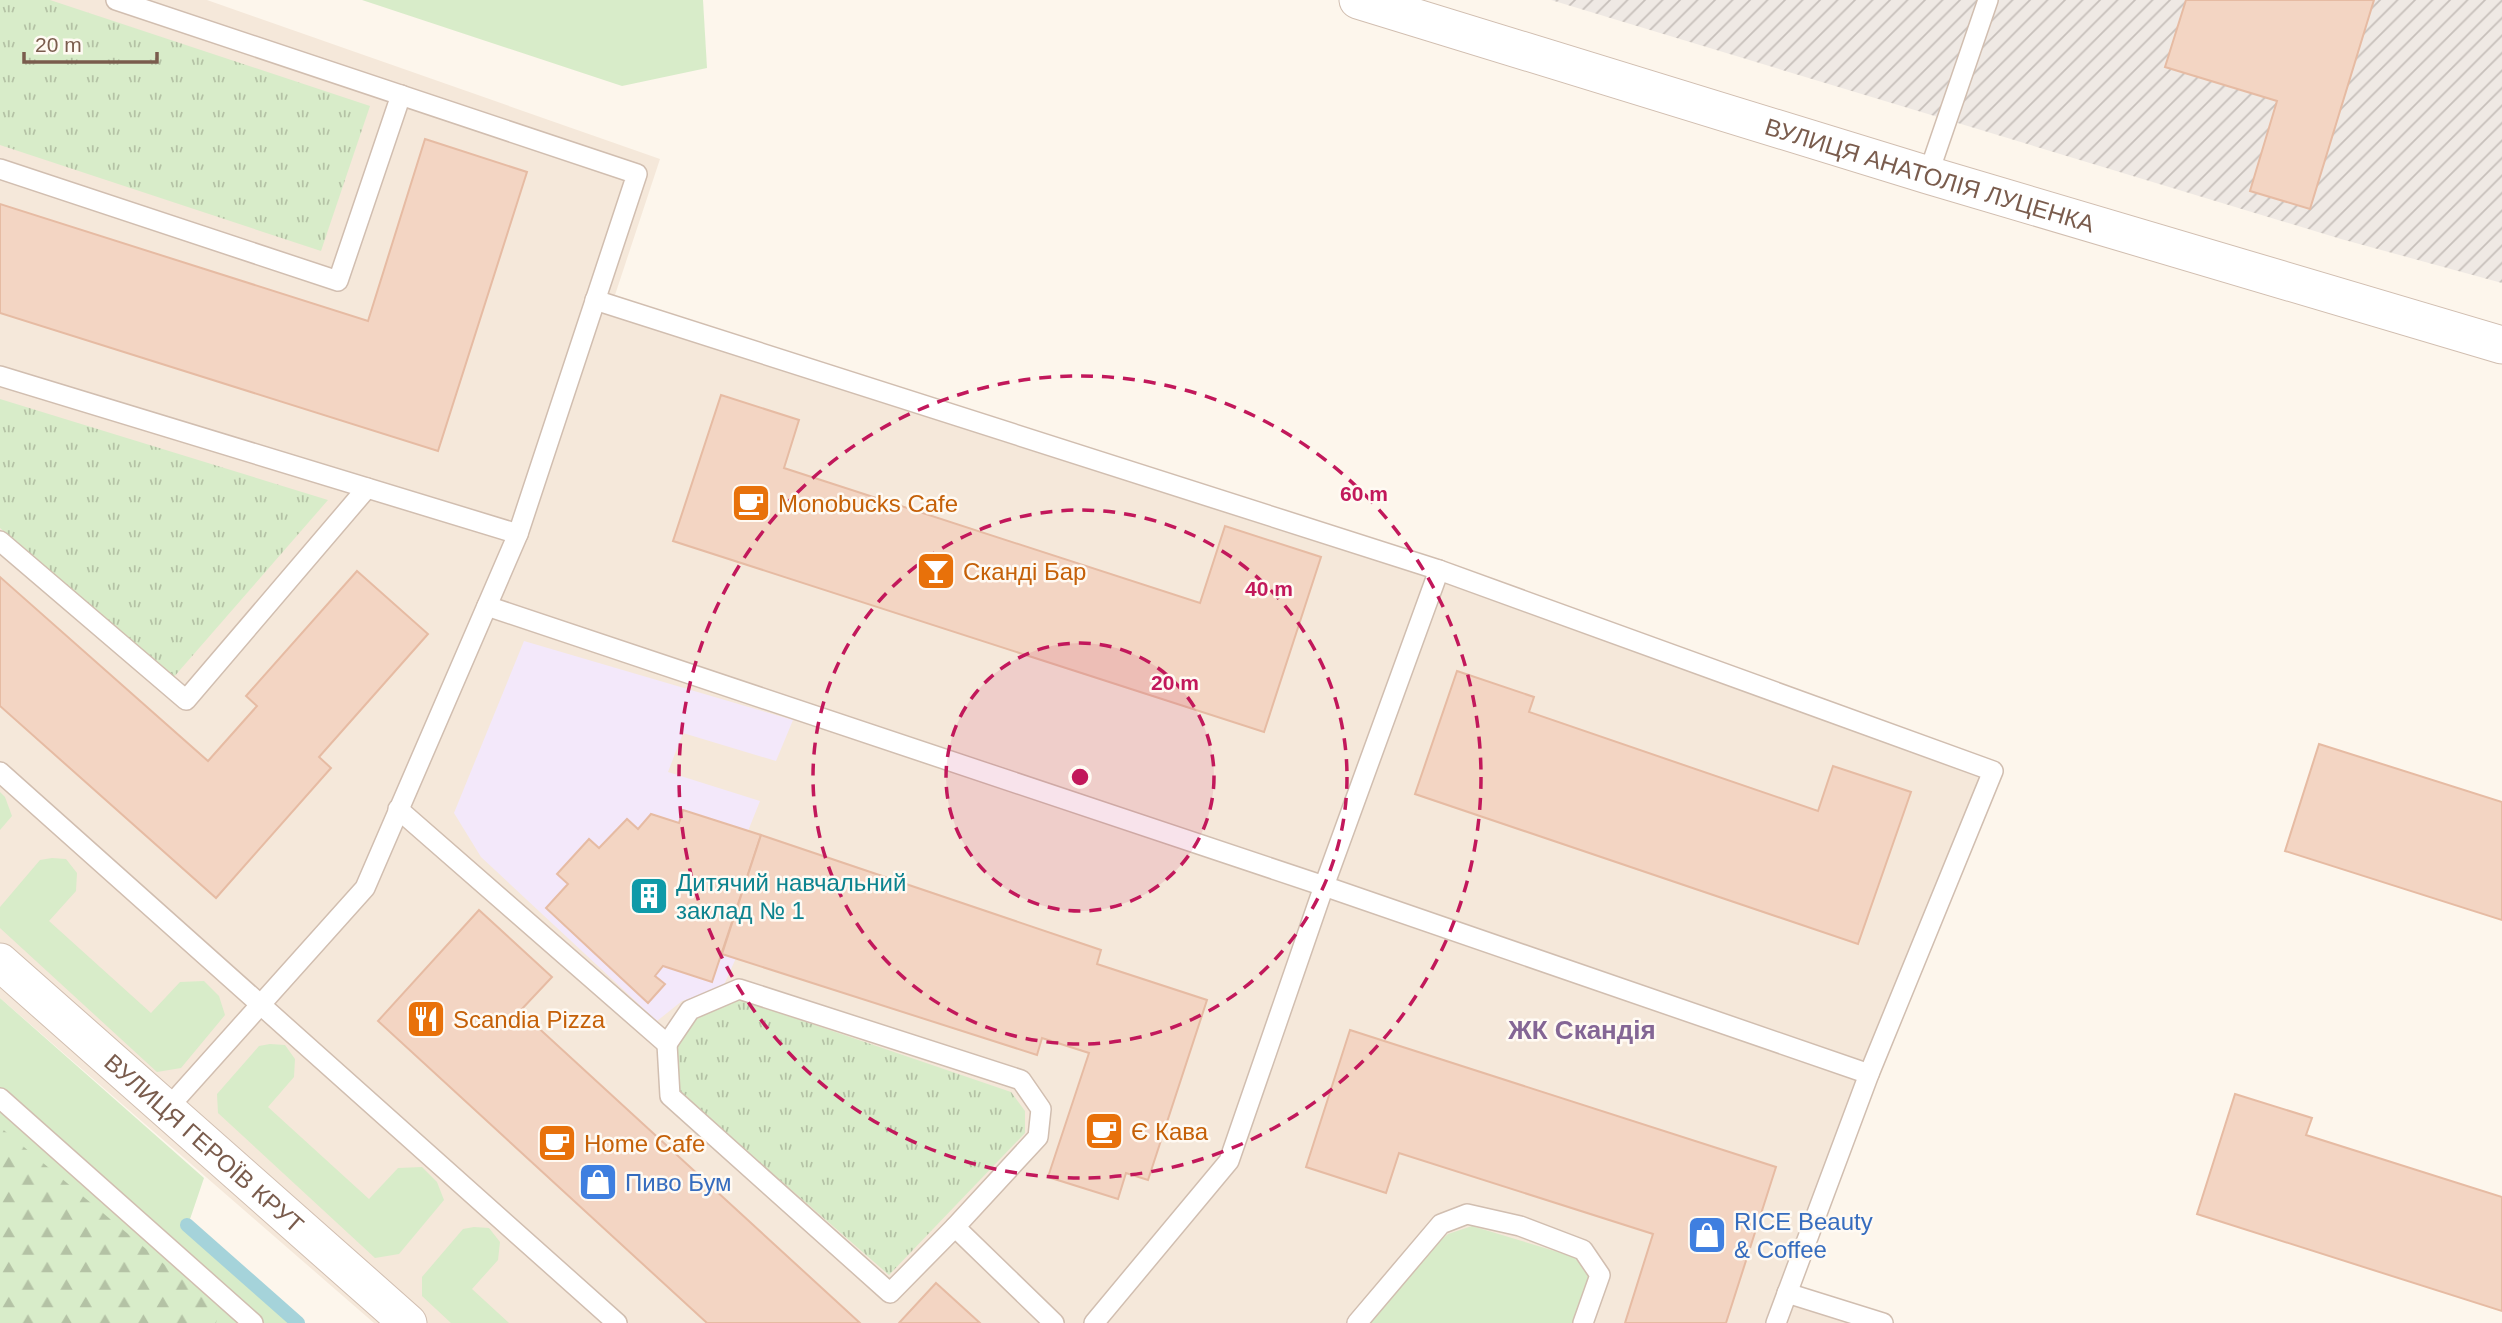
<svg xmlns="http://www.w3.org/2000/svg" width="2502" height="1323" font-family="Helvetica,sans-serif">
<defs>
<pattern id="industrial-furrows" width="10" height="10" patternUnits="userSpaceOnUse" patternTransform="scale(1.75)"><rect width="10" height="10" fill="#efe9e4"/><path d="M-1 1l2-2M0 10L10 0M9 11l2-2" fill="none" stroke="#c7c0bb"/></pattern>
<pattern id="forest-firs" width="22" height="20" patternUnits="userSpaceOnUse" patternTransform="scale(1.75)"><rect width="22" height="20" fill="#d8ecc9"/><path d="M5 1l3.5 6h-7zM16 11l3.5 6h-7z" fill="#b4c2a5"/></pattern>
<pattern id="park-tufts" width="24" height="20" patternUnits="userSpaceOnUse" patternTransform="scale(1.75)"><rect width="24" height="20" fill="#d8ecc9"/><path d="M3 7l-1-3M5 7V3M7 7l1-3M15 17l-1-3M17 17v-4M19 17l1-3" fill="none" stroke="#b4c2a5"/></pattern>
</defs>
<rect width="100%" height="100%" fill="#fdf6ec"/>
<!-- residential -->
<path fill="#f5e8da" d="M0,0H207L660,159L615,295L1993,771L1788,1292L1883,1323H374L0,998Z"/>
<!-- industrial -->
<path fill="url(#industrial-furrows)" d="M1551,0H2502V283L2341,239Z"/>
<!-- education -->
<path fill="#f3e8fa" d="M524,641L793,720L776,761L683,733L668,772L760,801L748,831L684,810L679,823L651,814L638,829L627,819L599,848L589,839L557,873L568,884L546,908L648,1002L664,984L655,976L663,966L712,982L722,954L736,958L723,987L682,1001L657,1021L481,857L454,813Z"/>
<!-- grass -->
<g fill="#d8ecc9">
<path d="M362,0H703L707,68L622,86Z"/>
<path d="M0,792L5,797L12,816L0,830Z"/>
<path d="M52,858L66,859L77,873L76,891L49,921L151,1013L180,982L204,981L219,996L225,1015L181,1068L157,1072L0,928V907L40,860Z"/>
<path d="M0,998L204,1178L188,1225L298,1323H0Z"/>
<path d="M270,1044L285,1045L295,1059L294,1077L268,1107L369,1199L398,1168L422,1167L437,1182L444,1200L399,1254L375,1258L218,1113L217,1094L259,1046Z"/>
<path d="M1472,1226L1578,1258L1591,1278L1574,1323H1367L1432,1248L1448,1234Z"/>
<path d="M474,1227L489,1228L500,1242L498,1260L472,1289L509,1323H451L422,1296V1277L463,1229Z"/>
</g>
<!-- forest -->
<path fill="url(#forest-firs)" d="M0,1127L219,1310L216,1323H0Z"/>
<!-- park -->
<g fill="url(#park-tufts)">
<path d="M0,0H50L370,106L321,251L0,145Z"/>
<path d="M0,399L328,500L173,678L0,528Z"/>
<path d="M736,998L1011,1092L1025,1111V1133L889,1275L679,1092L677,1046L696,1014Z"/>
</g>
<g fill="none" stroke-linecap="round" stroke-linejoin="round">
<!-- stream -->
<path stroke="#a5d3da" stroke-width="14" d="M187,1225L298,1323"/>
</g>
<!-- building -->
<g fill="#f3d5c3" stroke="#e6bba3" stroke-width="2">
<path d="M2186,0H2374L2310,209L2250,191L2277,101L2165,67Z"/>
<path d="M425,139L527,172L438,451L0,313V204L368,321Z"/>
<path d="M721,395L799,420L784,468L1200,603L1225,526L1321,557L1264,732L673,541Z"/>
<path d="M357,571L428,634L319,757L331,768L216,898L0,706V577L208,761L257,706L246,696Z"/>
<path d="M1457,671L1534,697L1529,712L1818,811L1833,766L1911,792L1858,944L1415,794Z"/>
<path d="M2319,744L2502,802V920L2285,851Z"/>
<path d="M683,810L761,835L712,982L663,966L655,976L665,984L648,1003L546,908L568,884L557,874L589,839L599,848L627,819L638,829L651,814L679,823Z"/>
<path d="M761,835L1101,950L1097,964L1207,1000L1148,1180L1126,1173L1118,1199L1048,1177L1089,1053L1042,1038L1037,1055L722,954Z"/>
<path d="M479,910L552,977L520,1011L860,1323H707L378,1021Z"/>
<path d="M1350,1030L1776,1167L1726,1323H1625L1653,1234L1399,1153L1386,1193L1306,1167Z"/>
<path d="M2235,1094L2312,1118L2306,1135L2502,1197V1311L2197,1214Z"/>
<path d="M936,1283L980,1323H899Z"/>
</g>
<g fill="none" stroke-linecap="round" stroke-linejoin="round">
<!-- lane casing -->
<g stroke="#d1beb0" stroke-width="22">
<g id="lane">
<path d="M0,169L338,281L401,95"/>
<path d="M1928,175L1988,0"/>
<path d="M595,300L1439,570L1993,771L1869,1074L1776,1323"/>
<path d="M0,376L518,534L637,174L116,0"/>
<path d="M0,541L186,700L367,488"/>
<path d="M487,606L1324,886L1869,1074"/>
<path d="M0,772L617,1323"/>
<path d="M398,809L667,1044L690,1010L739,989L1021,1080L1041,1109L1038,1137L955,1227L1054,1323"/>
<path d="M667,1044L670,1096L890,1293L955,1227"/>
<path d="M0,1098L253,1323"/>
<path d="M167,1109L365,888L518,534"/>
<path d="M1787,1293L1883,1323"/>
<path d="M1094,1323L1229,1161L1324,886L1439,570"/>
<path d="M1357,1323L1441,1224L1467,1214L1520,1226L1583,1250L1600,1275L1583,1323"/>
</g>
</g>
<!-- street casing -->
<g stroke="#d1beb0" stroke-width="39">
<g id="street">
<path id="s1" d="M1358,0L1928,175L2502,345"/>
<path id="s2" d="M0,962L408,1323"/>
</g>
</g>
<!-- lane -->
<use href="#lane" stroke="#fff" stroke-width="19"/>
<!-- street -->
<use href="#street" stroke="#fff" stroke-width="37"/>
</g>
<!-- distance rings -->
<circle cx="1080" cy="777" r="134" fill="#c2185b" fill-opacity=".12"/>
<g fill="none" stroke="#c2185b" stroke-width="3.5" stroke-dasharray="12 9">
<circle cx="1080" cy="777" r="134"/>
<circle cx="1080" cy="777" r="267"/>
<circle cx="1080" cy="777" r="401"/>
</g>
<!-- icons -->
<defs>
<g id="cafe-square" transform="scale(2.0125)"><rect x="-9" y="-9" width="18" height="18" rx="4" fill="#e8710a" stroke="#fffaf3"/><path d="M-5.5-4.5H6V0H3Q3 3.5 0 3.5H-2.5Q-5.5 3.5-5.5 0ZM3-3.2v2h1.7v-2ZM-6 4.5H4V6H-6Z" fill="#fff"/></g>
<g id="bar-square" transform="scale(2.0125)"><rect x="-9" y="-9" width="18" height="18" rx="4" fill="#e8710a" stroke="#fffaf3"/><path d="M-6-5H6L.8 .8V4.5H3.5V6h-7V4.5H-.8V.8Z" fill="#fff"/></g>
<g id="building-square" transform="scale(2.0125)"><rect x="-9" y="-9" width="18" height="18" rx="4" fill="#0f9aa8" stroke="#fffaf3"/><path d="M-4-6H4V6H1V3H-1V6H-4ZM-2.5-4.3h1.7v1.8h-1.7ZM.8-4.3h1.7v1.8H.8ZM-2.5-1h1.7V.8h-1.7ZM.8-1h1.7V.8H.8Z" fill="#fff"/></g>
<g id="restaurant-square" transform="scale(2.0125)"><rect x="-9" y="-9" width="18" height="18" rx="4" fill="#e8710a" stroke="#fffaf3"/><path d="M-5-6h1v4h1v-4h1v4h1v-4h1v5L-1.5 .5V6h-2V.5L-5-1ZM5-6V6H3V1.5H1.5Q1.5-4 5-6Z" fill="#fff"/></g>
<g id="shop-square" transform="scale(2.0125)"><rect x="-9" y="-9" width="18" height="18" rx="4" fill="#3f7fe0" stroke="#fffaf3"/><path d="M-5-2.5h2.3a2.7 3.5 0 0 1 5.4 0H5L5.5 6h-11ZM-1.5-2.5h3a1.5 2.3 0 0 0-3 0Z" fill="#fff"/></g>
</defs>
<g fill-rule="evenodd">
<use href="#cafe-square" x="751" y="503"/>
<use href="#bar-square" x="936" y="571"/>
<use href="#building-square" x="649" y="896"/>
<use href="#restaurant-square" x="426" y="1019"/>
<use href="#cafe-square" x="1104" y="1131"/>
<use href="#cafe-square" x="557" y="1143"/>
<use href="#shop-square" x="598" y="1182"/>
<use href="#shop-square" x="1707" y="1235"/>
</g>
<g text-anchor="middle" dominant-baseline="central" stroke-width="5" stroke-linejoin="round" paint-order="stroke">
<!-- street labels -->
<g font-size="24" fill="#7a5c4d" stroke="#fffaf3">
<text stroke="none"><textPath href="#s1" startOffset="598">ВУЛИЦЯ АНАТОЛІЯ ЛУЦЕНКА</textPath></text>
<text stroke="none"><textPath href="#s2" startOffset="273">ВУЛИЦЯ ГЕРОЇВ КРУТ</textPath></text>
</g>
<!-- food labels -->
<g font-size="24" fill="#c56008" stroke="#fffaf3" text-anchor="start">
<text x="778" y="503">Monobucks Cafe</text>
<text x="963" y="571">Сканді Бар</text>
<text x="453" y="1019">Scandia Pizza</text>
<text x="1131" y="1131">Є Кава</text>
<text x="584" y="1143">Home Cafe</text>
</g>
<!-- culture labels -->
<g font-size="24" fill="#0d838f" stroke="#fffaf3" text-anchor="start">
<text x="676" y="882">Дитячий навчальний<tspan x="676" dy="28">заклад № 1</tspan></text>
</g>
<!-- shop labels -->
<g font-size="24" fill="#366cbe" stroke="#fffaf3" text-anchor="start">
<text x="625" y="1182">Пиво Бум</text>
<text x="1734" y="1221">RICE Beauty<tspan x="1734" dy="28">&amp; Coffee</tspan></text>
</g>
<!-- neighbourhood labels -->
<g font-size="26" font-weight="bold" fill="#846695" stroke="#fffaf3">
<text x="1582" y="1030">ЖК Скандія</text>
</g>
</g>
<circle cx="1080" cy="777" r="10" fill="#c2185b" stroke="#fffaf3" stroke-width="3.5"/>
<g font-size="21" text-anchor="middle" font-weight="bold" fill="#c2185b" stroke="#fffaf3" stroke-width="5" stroke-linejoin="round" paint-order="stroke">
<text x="1364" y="501">60 m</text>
<text x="1269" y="596">40 m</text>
<text x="1175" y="690">20 m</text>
</g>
<!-- scale -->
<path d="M24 52v10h133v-10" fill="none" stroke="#7a5c4d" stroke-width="3.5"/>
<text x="35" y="52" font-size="21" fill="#7a5c4d" stroke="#fffaf3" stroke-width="5" paint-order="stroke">20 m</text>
</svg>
